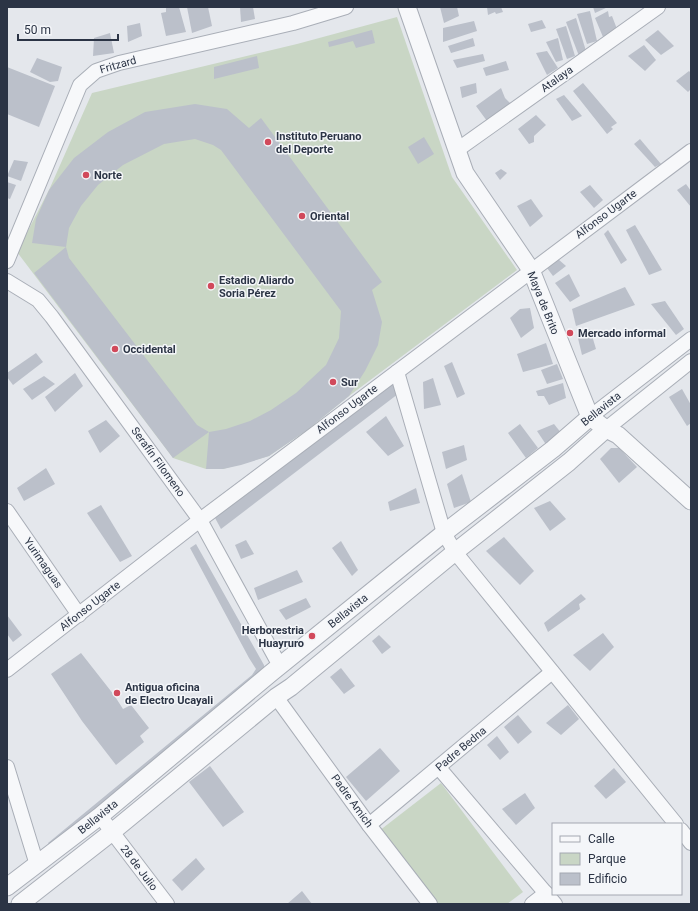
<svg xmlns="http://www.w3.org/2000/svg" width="698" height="911" font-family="Roboto,sans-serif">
<rect width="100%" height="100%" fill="#e4e7ec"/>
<!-- green -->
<g fill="#c9d6c5">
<path d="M397,17L452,177L517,270L349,396L307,430L269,456L223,469H206L173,458L17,252L49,190L92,93L297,44Z"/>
<path d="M441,783L523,892L507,904H434L379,831Z"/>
</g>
<!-- building -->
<g fill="#bbc0ca">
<path d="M166,7H179L186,32L166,36L161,13L166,12Z"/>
<path d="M187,7H208L212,26L192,33Z"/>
<path d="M240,7H253L255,19L241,22Z"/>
<path d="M440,7H457L459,16L444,23Z"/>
<path d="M487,7H501L503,12L496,14L495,12L488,15Z"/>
<path d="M593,7H608L595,13Z"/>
<path d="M590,11L597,41L587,44L577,14Z"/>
<path d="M608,11L609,17L612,16L617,29L603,37L595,18Z"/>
<path d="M576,18L586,51L579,56L566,22Z"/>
<path d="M542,20L546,28L531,32L528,24Z"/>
<path d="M474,21L477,31L443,42V28Z"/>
<path d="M140,23L142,36L128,42L127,26Z"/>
<path d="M566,26L575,56L567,59L556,29Z"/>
<path d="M372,30L375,43L356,48L353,41L329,47L328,42Z"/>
<path d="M658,30L674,46L661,55L645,40Z"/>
<path d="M110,33L114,53L93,56L94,38Z"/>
<path d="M473,38L475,46L451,53L448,46Z"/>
<path d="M558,38L563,60L556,62L546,42Z"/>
<path d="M644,45L656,60L645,71L628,56Z"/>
<path d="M547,51L558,68L547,75L536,53Z"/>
<path d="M483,54L485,61L457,68L453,60Z"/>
<path d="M257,56L259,68L214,79V67Z"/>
<path d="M37,58L62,67L58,81L50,82L30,72Z"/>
<path d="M506,61L509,70L486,76L483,68Z"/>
<path d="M7,67L55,86L39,127L7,114Z"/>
<path d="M689,71L691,73V89L688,92L676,81Z"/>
<path d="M476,83L477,93L462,98L460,87Z"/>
<path d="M583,83L617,123L611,127L613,129L607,134L573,91Z"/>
<path d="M501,88L505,98L510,103L487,121L476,106Z"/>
<path d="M564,95L582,116L572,121L556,99Z"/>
<path d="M195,104L227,109L249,128L261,118L382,282L372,290L382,322L378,345L365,371L349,396L307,430L269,456L241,465L223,469H206L209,432L226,429L250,421L271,410L296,393L326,365L339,338L341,311L221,150L213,145L195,139L164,144L123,165L98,185L81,206L69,228L66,247L32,243L36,219L49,190L74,158L108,132L145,112Z"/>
<path d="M536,115L546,125L534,136V142L529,144L518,129Z"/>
<path d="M424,137L434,154L418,164L408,147Z"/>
<path d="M640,139L661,164L655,167L634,144Z"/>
<path d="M14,160L28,162L21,181L7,176Z"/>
<path d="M501,169L507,173L500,180L495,173Z"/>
<path d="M7,182L16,185L10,199L7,198Z"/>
<path d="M686,184L691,191V207L677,190Z"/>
<path d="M590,185L603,200L594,208L580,192Z"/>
<path d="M531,199L543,216L530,227L517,206Z"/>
<path d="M635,225L662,270L649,275L626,230Z"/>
<path d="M608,230L627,260L621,264L604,234Z"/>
<path d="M66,247L69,258L197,425L209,432L173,458L34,273Z"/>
<path d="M558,259L566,266L553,276L547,268Z"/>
<path d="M569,274L580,296L570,302L555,283Z"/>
<path d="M625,287L635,305L576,326L572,309Z"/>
<path d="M665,301L684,329L676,335L651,304Z"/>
<path d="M530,308L534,328L521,338L510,318L520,309Z"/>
<path d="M590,329L596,349L582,355L577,334Z"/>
<path d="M546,343L553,364L523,372L517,354Z"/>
<path d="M36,353L43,362L13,385L7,377V373Z"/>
<path d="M452,362L465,394L457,398L444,366Z"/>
<path d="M557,364L563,379L547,384L541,370Z"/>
<path d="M75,373L83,386L55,412L45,397Z"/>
<path d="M44,376L55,384L32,400L23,389Z"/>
<path d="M433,378L441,405L424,409L423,382Z"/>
<path d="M393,381L398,394L221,529L214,516Z"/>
<path d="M563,383L566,398L549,405L544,396H538L536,391Z"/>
<path d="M682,389L691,405V423L687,426L669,397Z"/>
<path d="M386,416L404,446L388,456L366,432Z"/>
<path d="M106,420L120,436L100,453L88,431Z"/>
<path d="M520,424L538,448L526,458L508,433Z"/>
<path d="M554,424L562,434L547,446L537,431Z"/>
<path d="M464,445L467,460L446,469L442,452Z"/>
<path d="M611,448H619L637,467L619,483L600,459Z"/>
<path d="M46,468L55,484L24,501L17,488Z"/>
<path d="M462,474L471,502L454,508L447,484Z"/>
<path d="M416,488L420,503L390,511L388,502Z"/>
<path d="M550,501L566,519L550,531L534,508Z"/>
<path d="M101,505L132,556L120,562L87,513Z"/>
<path d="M504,537L534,571L520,585L486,551Z"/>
<path d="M246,540L254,554L241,559L235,545Z"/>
<path d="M341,541L358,570L352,576L332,548Z"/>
<path d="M196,544L264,665L265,673L53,850L48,843L252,675L256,669L249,658L190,548Z"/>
<path d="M297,570L303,582L258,600L254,588Z"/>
<path d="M581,594L586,599L579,604L580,609L548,632L544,623Z"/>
<path d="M306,598L311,607L286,620L279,610Z"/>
<path d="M7,615L22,635L13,642L7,634Z"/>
<path d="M603,633L614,647L590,671L573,655Z"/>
<path d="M379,635L391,647L382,654L372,641Z"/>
<path d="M81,653L114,695L123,709L131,705L149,728L140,736L144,742L116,765L82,721L51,674Z"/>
<path d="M341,668L355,686L344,694L330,677Z"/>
<path d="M568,705L579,719L561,735L546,723Z"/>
<path d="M518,715L532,732L518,744L504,727Z"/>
<path d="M497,736L509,752L500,760L487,745Z"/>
<path d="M380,748L400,771L366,801L346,777Z"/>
<path d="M210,766L244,812L223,827L189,782Z"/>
<path d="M614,768L626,782L606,799L594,786Z"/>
<path d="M525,793L535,808L516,825L502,809Z"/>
<path d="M196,858L205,869L182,891L172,880Z"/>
<path d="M302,891L312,904H287Z"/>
</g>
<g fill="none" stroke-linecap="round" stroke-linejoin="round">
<!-- minor casing -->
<g stroke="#a9aeb7" stroke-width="16">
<g id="minor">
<path d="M457,150L658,7"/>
<path d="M7,261L80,85L96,71L119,63L293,23L346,7"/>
<path d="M7,281L38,300L52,317L200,520L280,666"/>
<path d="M397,372L444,533L455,552L676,824"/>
<path d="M590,417L691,339"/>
<path d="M606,429L691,361"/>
<path d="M7,511L79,615"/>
<path d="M7,670L200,520L691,151"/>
<path d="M276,697L369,825L430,904"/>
<path d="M7,767L37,865"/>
<path d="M439,768L555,904"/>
<path d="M100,816L167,904"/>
<path d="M369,825L552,672"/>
<path d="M681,830L691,843"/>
<path d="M532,904L546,893"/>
</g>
</g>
<!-- tertiary casing -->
<g stroke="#a9aeb7" stroke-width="19">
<g id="tertiary">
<path d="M407,7L465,173L531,270L590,417L606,429L618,435L691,501"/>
<path d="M7,887L100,816L271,673L444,533L553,449L590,417"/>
<path d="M20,904L112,832L276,697L291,687L455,552L569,462L606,429"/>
</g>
</g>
<!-- minor -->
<use href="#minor" stroke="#f7f8fa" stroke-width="14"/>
<!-- tertiary -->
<use href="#tertiary" stroke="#f7f8fa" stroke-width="17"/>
</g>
<!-- markers -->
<g fill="#d1495b" stroke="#f4f6f9" stroke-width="1.5">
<circle cx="268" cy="142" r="4"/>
<circle cx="86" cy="175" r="4"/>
<circle cx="302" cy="216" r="4"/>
<circle cx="211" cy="286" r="4"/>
<circle cx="570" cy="333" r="4"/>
<circle cx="115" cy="349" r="4"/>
<circle cx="333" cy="382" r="4"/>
<circle cx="312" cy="636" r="4"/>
<circle cx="117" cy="693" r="4"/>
</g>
<g text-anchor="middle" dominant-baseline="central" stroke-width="3" stroke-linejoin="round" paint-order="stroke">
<!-- street labels -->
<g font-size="11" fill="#2b3445" stroke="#f4f6f9">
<text transform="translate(118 65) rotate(-16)">Fritzard</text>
<text transform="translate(557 79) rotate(-36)">Atalaya</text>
<text transform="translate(606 214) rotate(-37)">Alfonso Ugarte</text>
<text transform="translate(543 303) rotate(68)">Maya de Brito</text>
<text transform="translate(347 409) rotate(-37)">Alfonso Ugarte</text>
<text transform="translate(601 409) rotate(-39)">Bellavista</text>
<text transform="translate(158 462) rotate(54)">Serafín Filomeno</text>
<text transform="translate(43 563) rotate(55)">Yurimaguas</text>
<text transform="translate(90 606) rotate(-38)">Alfonso Ugarte</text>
<text transform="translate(348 611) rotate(-39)">Bellavista</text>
<text transform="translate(461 749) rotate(-40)">Padre Bedna</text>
<text transform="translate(352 801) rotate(54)">Padre Amich</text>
<text transform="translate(98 817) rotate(-39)">Bellavista</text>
<text transform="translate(139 868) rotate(53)">28 de Julio</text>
</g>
<!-- poi labels -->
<g font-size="11" font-weight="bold" fill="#2b3445" stroke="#f4f6f9" text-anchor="start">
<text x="276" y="136">Instituto Peruano<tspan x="276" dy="13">del Deporte</tspan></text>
<text x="94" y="175">Norte</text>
<text x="310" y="216">Oriental</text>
<text x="219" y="280">Estadio Aliardo<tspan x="219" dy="13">Soria Pérez</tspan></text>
<text x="578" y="333">Mercado informal</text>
<text x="123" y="349">Occidental</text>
<text x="341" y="382">Sur</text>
<text x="304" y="630" text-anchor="end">Herborestria<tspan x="304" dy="13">Huayruro</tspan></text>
<text x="125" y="687">Antigua oficina<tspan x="125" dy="13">de Electro Ucayali</tspan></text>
</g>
</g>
<!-- border -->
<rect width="698" height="911" fill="none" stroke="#2b3445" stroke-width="16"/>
<!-- legend -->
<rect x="552" y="823" width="130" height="72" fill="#f4f6f9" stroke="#a4a8b1"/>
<rect x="560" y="836" width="20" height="6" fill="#f7f8fa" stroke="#a4a8b1"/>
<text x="588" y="843" font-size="12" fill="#2b3445">Calle</text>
<rect x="560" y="853" width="20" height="12" fill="#c9d6c5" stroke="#a4a8b1"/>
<text x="588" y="863" font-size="12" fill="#2b3445">Parque</text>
<rect x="560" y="873" width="20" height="12" fill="#bbc0ca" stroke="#a4a8b1"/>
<text x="588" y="883" font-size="12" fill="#2b3445">Edificio</text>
<!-- scale -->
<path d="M18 34v6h100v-6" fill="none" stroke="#2b3445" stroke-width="2"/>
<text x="24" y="34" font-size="12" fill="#2b3445" stroke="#f4f6f9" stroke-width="3" paint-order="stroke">50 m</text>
</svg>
